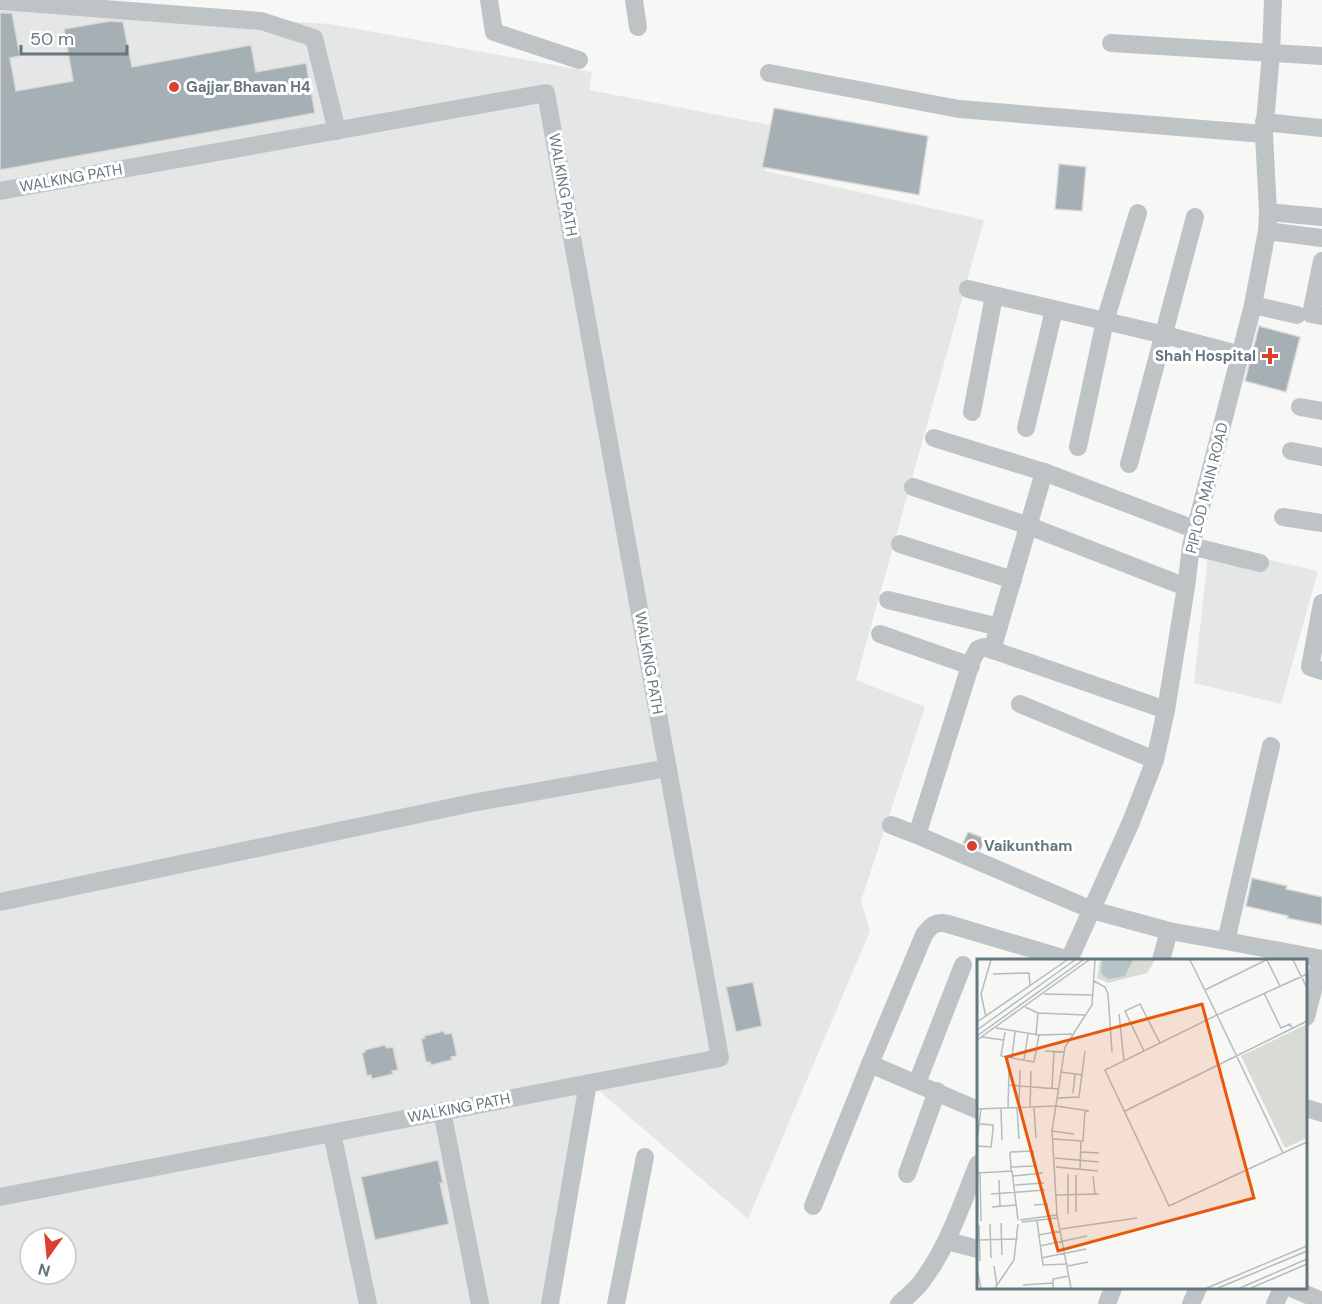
<svg xmlns="http://www.w3.org/2000/svg" width="1322" height="1304" font-family="'DM Sans',sans-serif">
<rect width="100%" height="100%" fill="#f7f7f5"/>
<!-- built -->
<g fill="#e5e7e6" fill-rule="evenodd">
<path d="M0,3L330,24L592,72L589,90L770,125L765,171L984,220L856,680L925,707L861,901L870,931L748,1219L596,1088L556,1304H0ZM30,1238H66V1274H30Z"/>
<path d="M1209,546L1318,571L1281,704L1194,683Z"/>
</g>
<!-- building -->
<g fill="#a6b0b4" stroke="#d9d9d7" stroke-width="1.5">
<path d="M0,13H12L20,56L10,58L16,91L73,81L64,29L110,21L123,22L132,67L251,45L256,72L306,63L315,113L0,170Z"/>
<path d="M774,108L928,136L919,195L762,167Z"/>
<path d="M1059,164L1086,167L1082,211L1055,209Z"/>
<path d="M1259,326L1300,337L1286,392L1245,381Z"/>
<path d="M968,832L986,839L980,850L963,843Z"/>
<path d="M1252,878L1287,886L1286,889L1322,897V925L1287,918L1288,916L1246,906Z"/>
<path d="M753,982L762,1026L736,1032L726,987Z"/>
<path d="M444,1031L445,1034L452,1033L457,1056L451,1057L452,1060L431,1065L430,1062H426L421,1039L425,1038L424,1036Z"/>
<path d="M385,1045L386,1048L393,1047L398,1070L392,1071L393,1074L372,1079L371,1075L367,1076L362,1053L365,1052V1050Z"/>
<path d="M438,1160L443,1183H440L449,1224L375,1240L361,1177Z"/>
</g>
<g fill="none" stroke-linecap="round" stroke-linejoin="round">
<!-- minor -->
<g stroke="#bec4c6" stroke-width="18">
<path d="M489,0L494,32L579,60"/>
<path d="M634,0L638,27"/>
<path d="M0,1L261,21L314,38L337,131"/>
<path d="M1111,43L1322,56"/>
<path d="M769,73L959,109L1264,134"/>
<path d="M1264,122L1322,128"/>
<path d="M0,191L546,93L720,1058L0,1197"/>
<path d="M1268,212L1322,217"/>
<path d="M1267,231L1322,238"/>
<path d="M1322,261L1311,314L1322,316"/>
<path d="M968,289L1165,335L1241,355"/>
<path d="M1253,305L1297,315"/>
<path d="M1300,407L1322,411"/>
<path d="M972,412L994,296"/>
<path d="M1026,428L1054,310"/>
<path d="M934,438L1044,472L1194,529"/>
<path d="M1078,447L1105,321L1138,213"/>
<path d="M1291,451L1322,457"/>
<path d="M1129,464L1195,217"/>
<path d="M913,487L1029,526L1186,587"/>
<path d="M1283,517L1322,523"/>
<path d="M900,544L1013,580"/>
<path d="M1191,546L1260,563"/>
<path d="M888,600L999,627"/>
<path d="M1322,603L1310,667L1322,671"/>
<path d="M880,634L971,666"/>
<path d="M992,650L1044,472"/>
<path d="M1020,704L1155,760"/>
<path d="M891,825L917,835L1092,910L1169,931L1226,941L1322,959"/>
<path d="M917,835L972,660L978,649L984,647L1166,710"/>
<path d="M0,902L472,803L668,768"/>
<path d="M1226,941L1271,746"/>
<path d="M1069,960L1131,822L1155,760L1166,710L1186,587L1191,546L1253,305L1267,231L1268,212L1264,134L1271,53L1273,0"/>
<path d="M1161,960L1169,931"/>
<path d="M1306,1017L1321,959"/>
<path d="M870,1064L978,1110"/>
<path d="M917,1083L963,965"/>
<path d="M1306,1108L1322,1113"/>
<path d="M442,1111L480,1304"/>
<path d="M332,1133L368,1304"/>
<path d="M907,1174L937,1091"/>
<path d="M813,1206L870,1064L924,935C931,925 936,921 948,924L1069,960"/>
<path d="M947,1241L978,1249"/>
<path d="M1291,1288L1322,1301"/>
<path d="M550,1304L588,1083"/>
<path d="M616,1304L645,1157"/>
<path d="M899,1304C906,1297 916,1290 922,1281C948,1247 962,1203 978,1164"/>
<path d="M1107,1304L1113,1288"/>
<path d="M1191,1304L1198,1288"/>
<path d="M1275,1304L1282,1288"/>
</g>
</g>
<!-- markers -->
<g fill="#dc4130" stroke="#fff" stroke-width="2">
<circle cx="174" cy="87" r="6"/>
<path d="M1267 347h6v6h6v6h-6v6h-6v-6h-6v-6h6z"/>
<circle cx="972" cy="846" r="6"/>
</g>
<g text-anchor="middle" dominant-baseline="central" stroke-width="6" stroke-linejoin="round" paint-order="stroke">
<!-- poi labels -->
<g font-size="15" font-weight="bold" fill="#64777e" stroke="#fff" text-anchor="start">
<text x="186" y="87">Gajjar Bhavan H4</text>
<text x="1256" y="356" text-anchor="end">Shah Hospital</text>
<text x="984" y="846">Vaikuntham</text>
</g>
<!-- street labels -->
<g font-size="15" fill="#64777e" stroke="#fff">
<text transform="translate(71 178) rotate(-10)">WALKING PATH</text>
<text transform="translate(563 185) rotate(80)">WALKING PATH</text>
<text transform="translate(1207 488) rotate(-76)">PIPLOD MAIN ROAD</text>
<text transform="translate(649 663) rotate(80)">WALKING PATH</text>
<text transform="translate(459 1108) rotate(-11)">WALKING PATH</text>
</g>
</g>
<!-- overview -->
<g transform="translate(977 959)">
<rect width="330" height="330" fill="#f7f7f5"/>
<path d="M123,1H178L170,14L131,24L120,19Z" fill="#d8dcd4"/>
<path d="M330,65V179L308,189L264,97Z" fill="#d8dcd4"/>
<path d="M125,1H156L148,17L131,20L124,14Z" fill="#b5c4c6"/>
<path fill="none" stroke="#b3bcbe" stroke-width="1.5" d="M213,1L240,56L128,111L192,247L306,194M290,1L303,27M316,1L330,29M16,15L52,14L53,26M330,15L240,56L306,194L330,183M117,22L128,28L131,35L135,93M228,31L289,1M287,34L304,69L313,65L315,69M67,35L116,36M48,48L61,54L109,56M142,55L147,102M9,58L4,35L14,1M0,63L90,1M19,69L62,76L95,75M0,71L98,1M28,73L24,97L57,103L62,76M59,76L61,54M0,77L106,1M5,78L26,81M0,81L112,1M68,92L87,93M167,92L148,52L163,45L183,84M35,99L38,73M47,101L51,75M0,104V135M84,113L105,116M31,126L81,130M75,129L77,93M96,134L98,115M80,139L102,138L108,92M57,148L59,179M31,149L32,111M40,149L42,180M42,149L43,111M53,149L54,112M0,150L79,147L112,152M24,150L25,181M148,152L330,62M75,172L97,175M76,180L106,182L108,152M0,182L4,150M0,187L14,188L16,171V166L3,165M104,193L122,194M78,199L122,203M34,208L57,207L56,192L34,193L33,194L34,211M79,208L121,212M103,211L104,182M3,213L4,262M0,214L35,212L41,261M91,215V255M99,216V253M36,217L66,214M116,217L118,235M22,221L23,247M38,226L67,224M14,235L68,231M79,236L122,235M57,246L70,245L71,257M15,248L39,246M43,261L80,256M60,262L66,306L91,305M45,263L80,259M24,264L25,296M13,265L14,299M2,266L3,302M84,270L160,259M61,276L84,272M0,281L41,280M63,287L110,277M64,299L109,290M17,307L20,327M91,307L111,303M0,310L4,329M46,326L76,324M18,329L37,301L41,265M76,329V320L92,317M94,329L80,256L75,172L88,88L115,46L118,1M230,329L330,287M241,329L330,292M263,329L330,300M274,329L330,305"/>
<path fill="#e8590c" fill-opacity="0.15" stroke="#e8590c" stroke-width="3" d="M225,45L277,239L81,292L29,98Z"/>
<rect width="330" height="330" fill="none" stroke="#64777e" stroke-width="3"/>
</g>
<!-- north arrow -->
<g transform="translate(48 1256) rotate(195)"><circle r="28" fill="#ffffff" stroke="#c1c9cb" stroke-width="1.5"/>
<path d="M0-4.5L10 22L0 15L-10 22Z" fill="#dc4130"/>
<text y="-9" font-size="16" font-weight="bold" text-anchor="middle" fill="#64777e">N</text>
</g>
<!-- scale -->
<path d="M21 45v9h106v-9" fill="none" stroke="#64777e" stroke-width="3"/>
<text x="30" y="45" font-size="18" fill="#64777e" stroke="#ffffff" stroke-width="4.5" paint-order="stroke">50 m</text>
</svg>
